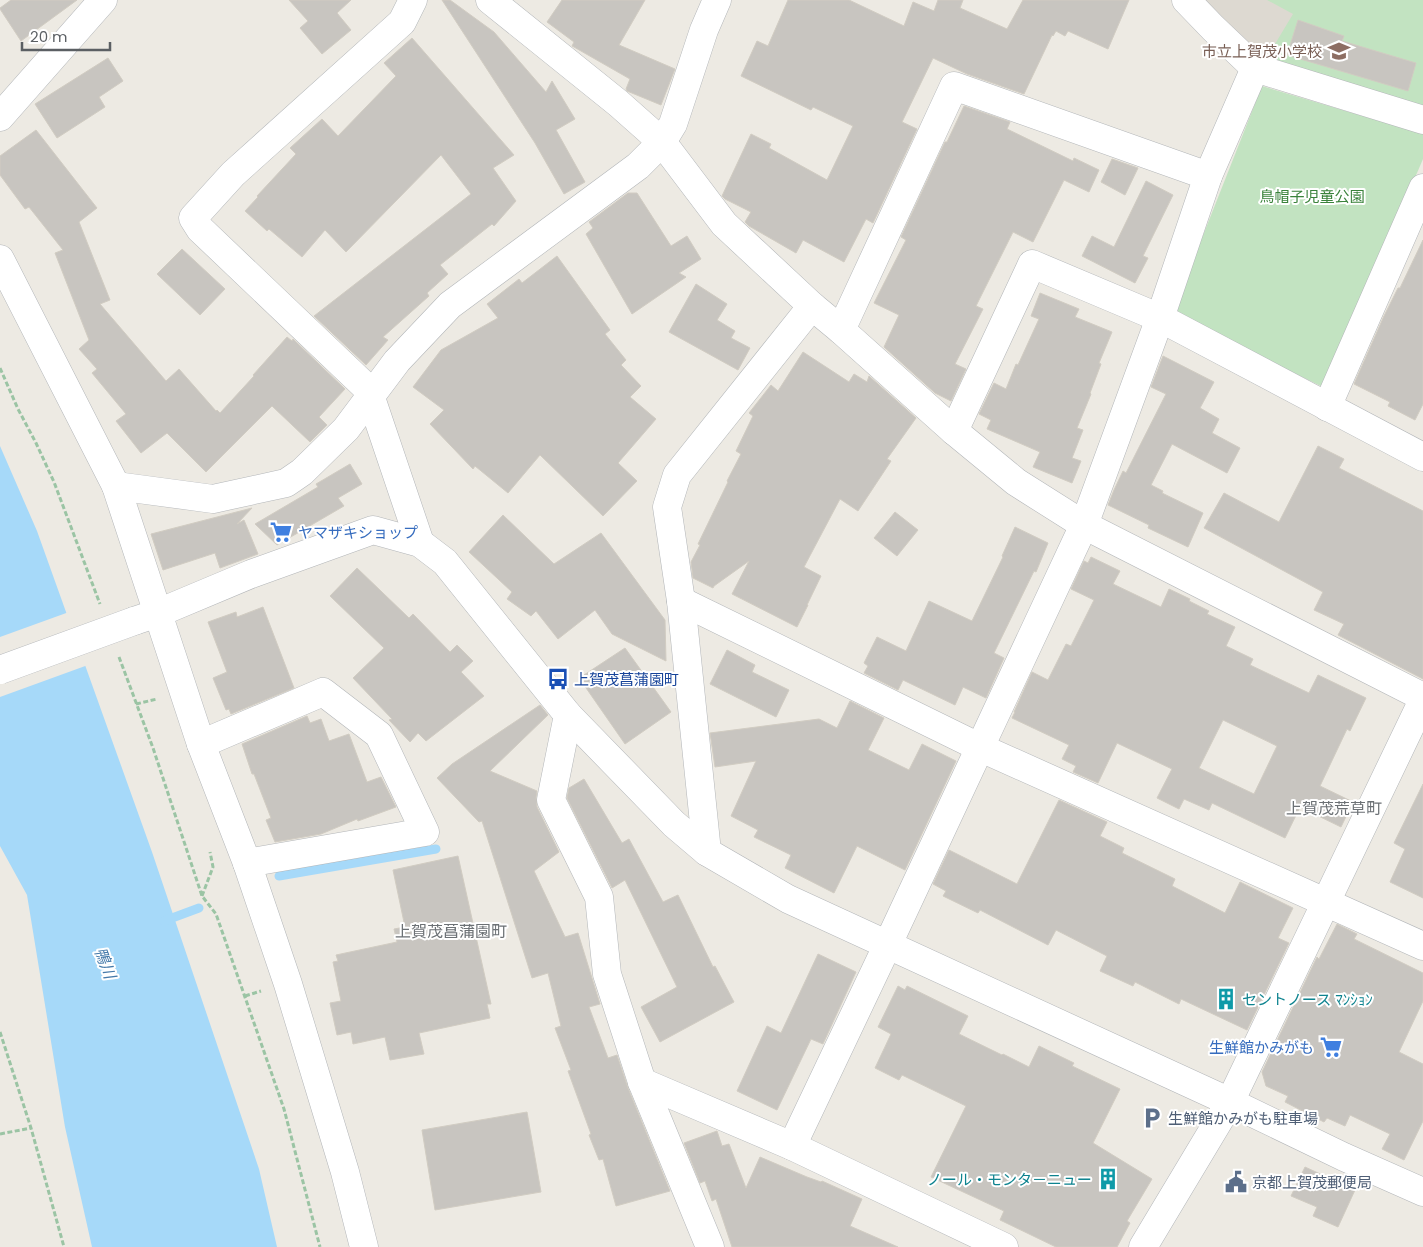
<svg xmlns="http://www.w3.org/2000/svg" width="1423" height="1247" font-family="Poppins,'Noto Sans JP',sans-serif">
<rect width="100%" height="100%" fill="#edeae3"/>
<!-- education -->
<path fill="#ddd9d1" d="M1201,0H1423L1278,67L1231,35Z"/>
<!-- green -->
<g fill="#c2e3c1">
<path d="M1267,0H1423V111L1279,65L1272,49L1293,14Z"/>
<path d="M1262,86L1423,134V159L1325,388L1172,314Z"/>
</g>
<!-- water -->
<path fill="#a6d9f9" d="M0,446L37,531L152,852L259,1169L277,1247H92L65,1127L27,895L0,846Z"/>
<!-- pier -->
<path fill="#edeae3" d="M69,612L88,665L0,697V637Z"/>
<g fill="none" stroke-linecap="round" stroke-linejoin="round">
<!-- stream -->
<g stroke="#a6d9f9" stroke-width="9">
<path d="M279,876L436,849"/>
<path d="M164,921L199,908"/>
</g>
</g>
<!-- building -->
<g fill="#c8c5c0" stroke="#d1ccc2" fill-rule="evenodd">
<path d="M11,0H77L21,41L0,9V8Z"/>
<path d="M289,0H351L337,13L351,30L322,54L300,28L308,21Z"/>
<path d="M442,0H450L494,32L546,92L552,81L575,119L556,130L585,182L564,194L535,143Z"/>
<path d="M562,0H645L619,45L675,69L661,105L627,91L626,89L630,79L574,47L572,46L574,42L547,22Z"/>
<path d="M788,0H849L904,26L913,2L934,11L938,0H963L960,8L1007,29L1023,0H1129L1108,49L1068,31L1065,36L1056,31L1053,36L1052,35L1024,94L967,74L933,58L902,122L917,129L873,223L866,219L844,262L803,240L796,253L749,226L745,222L751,212L725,199L722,196L751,134L771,144L769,148L827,180L853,126L813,107L811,110L741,76L757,41L768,46Z"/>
<path d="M1298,20L1344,36L1342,41L1416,63L1408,91L1287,55Z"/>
<path d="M412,38L514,155L493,168L516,201L494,226L492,224L440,265L448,274L427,293L429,296L383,337L388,340L366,365L314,316L471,194L441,155L346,252L325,230L302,257L269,229L267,231L245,211L258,197L257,196L296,154L290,148L322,119L338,136L396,76L384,63Z"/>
<path d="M108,58L123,81L99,97L105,107L57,138L35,104Z"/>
<path d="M964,106L1010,122L1007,129L1073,161L1074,158L1099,170L1089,192L1064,180L1033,242L1013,232L976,306L983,309L955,364L966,369L951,401L935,393L884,347L899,315L874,303L906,240L901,237L945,142H947Z"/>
<path d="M36,130L97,208L79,222L110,300L100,304L166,381L179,369L216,411L217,410L220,413L254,376L253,375L287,337L292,341L293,339L345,389L319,417L327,425L310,442L272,406L206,472L167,433L141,453L116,421L126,414L92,373L97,369L79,349L89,340L55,253L63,250L29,207L25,209L0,175V156Z"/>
<path d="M1112,159L1138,168L1125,195L1101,182Z"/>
<path d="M1146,181L1173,195L1143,256L1148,258L1135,283L1082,256L1092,236L1114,247Z"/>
<path d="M628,193H637L671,246L687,236L701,259L679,273L686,277L632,314L586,234L593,228L589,222Z"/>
<path d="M1423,240V404L1415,420L1388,406L1390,402L1354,384L1384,316L1398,288H1400Z"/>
<path d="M182,249L225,289L200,315L157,274Z"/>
<path d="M557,256L610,330L605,334L626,360L621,365L641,386L630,397L656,419L618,463L637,481L603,516L540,455L508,493L475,466L473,469L430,424L444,410L413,387L441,350L498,318L487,304L519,279L522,283Z"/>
<path d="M696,284L727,304L717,320L735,331L731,338L750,348L738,370L669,332Z"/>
<path d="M1040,293L1079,309L1075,317L1112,332L1099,363L1101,364L1090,393L1091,394L1077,428L1083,430L1072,458L1081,461L1072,483L1033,467L1040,452L987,429L991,420L979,414L994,383L1006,389L1016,364L1018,365L1039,319L1031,316Z"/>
<path d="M803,352L849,382L854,374L867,382L869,376L916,418L887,459L891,461L858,511L840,499L804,567L821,576L807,605H808L797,627L732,594L749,561L714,586L713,588L693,578L691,562L700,545L698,544L728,482L727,481L741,454L736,451L753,416L749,413L771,385L778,391Z"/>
<path d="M1163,356L1214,382L1200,408L1219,419L1212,433L1240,448L1227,473L1172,444L1151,485L1163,491L1162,493L1203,513L1188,547L1148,528L1149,525L1108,505L1114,490L1123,471L1126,473L1166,394L1151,387Z"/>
<path d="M1318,446L1344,459L1339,468L1423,511V679L1338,635L1344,624L1314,610L1323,592L1204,528L1224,493L1279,522Z"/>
<path d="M350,464L362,484L338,498L344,506L277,545L255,524L318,487L316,484Z"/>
<path d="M252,508L237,524L244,520L258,554L220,568L215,553L163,570L151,534Z"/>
<path d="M895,512L918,530L897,556L874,538Z"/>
<path d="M503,515L554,564L601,533L665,620L666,661L612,634L595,610L558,639L536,611L531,616L507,599L512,592L469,552Z"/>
<path d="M1015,527L1048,543L1036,572L1034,571L994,653L1004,658L986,698L963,687L955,705L903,680L898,690L864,673L868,666L864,663L877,637L906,651L929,601L972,621L1003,557L1002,556Z"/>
<path d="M1091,557L1120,571L1113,584L1161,607L1169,589L1190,599L1189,601L1209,611L1207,614L1235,627L1226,646L1253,659L1250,665L1309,693L1318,675L1366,698L1350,731L1347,729L1320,786L1353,802L1341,827L1300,807L1285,838L1212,803L1209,810L1184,799L1179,809L1157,798L1172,769L1117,743L1098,783L1073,772L1076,766L1062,759L1069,745L1012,718L1015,712H1014L1032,672L1048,680L1066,644L1071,646L1094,600L1071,589L1084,561L1088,563ZM1223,720L1277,746L1254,794L1199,768Z"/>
<path d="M357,568L409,618L413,614L450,652L457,645L473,661L461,672L484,696L426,741L418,733L410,742L389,720L392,719L353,678L384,648L330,596Z"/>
<path d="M263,607L294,688L231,714L229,709L226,710L213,678L227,672L208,622L236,612L237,617Z"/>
<path d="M625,648L671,712L625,744L584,685V675Z"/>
<path d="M727,650L755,665L752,672L789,690L776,717L710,684Z"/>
<path d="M850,701L884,718L868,750L909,770L922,744L956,761L905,870L857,846L834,893L785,868L791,855L754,837L758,830L731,816L756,761L715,767L710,733L819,719L837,728Z"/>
<path d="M540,705L548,715L490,771L537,791L536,798L537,807L559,852L534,871L565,937L578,933L600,1004L589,1007L608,1058L617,1055L628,1088L670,1191L616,1206L603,1159L599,1160L589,1135L591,1134L568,1071L571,1070L555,1028L561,1026L548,973L532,978L482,821L479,822L437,778L452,764Z"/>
<path d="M307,716L310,723L321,719L329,741L349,734L367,782L381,777L396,807L358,821L357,819L321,834L275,842L266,820L271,818L254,774H252L242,744Z"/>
<path d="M584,779L622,843L629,839L663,902L678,895L713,967L715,966L734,1002L660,1042L641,1007L677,987L625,880L612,888L567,798L569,788Z"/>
<path d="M1423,784V898L1390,882L1405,849L1394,843Z"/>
<path d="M1059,800L1107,822L1100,836L1124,848L1122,853L1175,879L1172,886L1225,913L1240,882L1293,908L1278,938L1289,943L1247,1030L1181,999L1179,1004L1135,982L1133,986L1100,971L1107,956L1056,930L1048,945L980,910L978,913L943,896L946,891L933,884L949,850L1017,884Z"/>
<path d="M458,856L491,1004H487L490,1018L419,1033L424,1054L390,1060L385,1037L353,1044L351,1032L337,1035L330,1003L341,1001L333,962L338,961L336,955L397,942L394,929L405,927L393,870Z"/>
<path d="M1337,924L1357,934L1354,939L1423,973V1001L1399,1052L1423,1064V1121L1404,1160L1382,1149L1390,1134L1350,1115L1345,1126L1327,1118L1324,1122L1285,1102L1288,1096L1266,1086L1262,1072L1317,957L1319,959Z"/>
<path d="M818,954L856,972L823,1044L811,1039L777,1110L737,1091L767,1026L781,1033Z"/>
<path d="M898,986L905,990L907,986L968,1016L959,1034L1002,1055L1003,1054L1029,1067L1039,1046L1074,1063L1072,1066L1120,1089L1093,1143L1152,1179L1127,1221L1130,1223L1117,1247H1056L1000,1220L1004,1211L931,1177L966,1106L902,1075L899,1080L875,1068L891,1034L878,1027Z"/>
<path d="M527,1112L541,1192L435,1210L422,1130Z"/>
<path d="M717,1131L722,1146L729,1144L746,1188L760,1157L807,1177L821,1182L822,1181L862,1199L850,1226L898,1247H732L716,1199L712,1201L705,1181L700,1183L684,1143Z"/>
<path d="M1305,1167L1355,1190L1338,1227L1313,1216L1317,1207L1291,1196Z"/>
</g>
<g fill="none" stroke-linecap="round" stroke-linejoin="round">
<!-- minor casing -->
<g stroke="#b3b6b9" stroke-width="29">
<g id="minor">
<path d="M413,0L402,22L233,174L193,218L200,229L368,389L420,543"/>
<path d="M490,0L618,103L662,142L724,224L812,306L841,330L954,431L1016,482L1084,525L1423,697"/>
<path d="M1186,0L1213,28L1255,68L1423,120"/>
<path d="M0,117L103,0"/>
<path d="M0,259L116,486L201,744L247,863L288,984L345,1172L364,1247"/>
<path d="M841,330L954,86L1208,176"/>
<path d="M1327,407L1423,188"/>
<path d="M954,431L1032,264L1160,318L1423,457"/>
<path d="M116,486L213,499L286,483L302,472L346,429L397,361L450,305L638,166L662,142L673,124L704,30L717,0"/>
<path d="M681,601L981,748L1423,946"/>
<path d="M134,621L158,613L251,574L373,530L420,543L445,562L568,715L674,824L707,852L788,899L1230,1102L1344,1157L1423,1192"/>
<path d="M568,715L551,800L599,897L607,974L642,1082L710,1247"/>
<path d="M201,744L323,692L379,735L425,832L247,863"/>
<path d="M707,852L681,601L667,507L677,475L812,306"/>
<path d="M642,1082L792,1146L1004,1247"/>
<path d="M792,1146L888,944L1084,525L1160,318L1208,176L1255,68"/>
<path d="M1143,1247L1230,1102L1423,700"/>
</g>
</g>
<!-- path -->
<g stroke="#9bc4a4" stroke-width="3" stroke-dasharray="5 2.5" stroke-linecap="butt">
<path d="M0,368L18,409L36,443L54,482L100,604"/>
<path d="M119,657L153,748L202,896L216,914L284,1109L320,1247"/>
<path d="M136,704L157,699"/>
<path d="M202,896L213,867L210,852"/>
<path d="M245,996L261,991"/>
<path d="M0,1032L31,1128L64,1247"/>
<path d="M0,1134L31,1128"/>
</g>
<!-- minor -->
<use href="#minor" stroke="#fff" stroke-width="28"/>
<!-- minor-bridge casing -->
<g stroke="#b3b6b9" stroke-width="29" stroke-linecap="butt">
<path id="minor-bridge" d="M0,670L134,621"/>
</g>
<!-- minor-bridge -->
<use href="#minor-bridge" stroke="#fff" stroke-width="28"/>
</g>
<!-- icons -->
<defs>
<g id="school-bare" transform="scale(1.725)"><path d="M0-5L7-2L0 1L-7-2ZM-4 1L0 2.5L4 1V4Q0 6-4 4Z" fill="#8d6e63" stroke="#fff" stroke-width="2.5" paint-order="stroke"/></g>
<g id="supermarket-bare" transform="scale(1.725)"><path d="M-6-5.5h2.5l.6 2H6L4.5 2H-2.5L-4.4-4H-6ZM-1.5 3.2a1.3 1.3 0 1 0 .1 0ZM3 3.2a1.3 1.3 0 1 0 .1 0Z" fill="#3f7fe0" stroke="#fff" stroke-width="2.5" paint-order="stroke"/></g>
<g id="bus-bare" transform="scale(1.725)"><path d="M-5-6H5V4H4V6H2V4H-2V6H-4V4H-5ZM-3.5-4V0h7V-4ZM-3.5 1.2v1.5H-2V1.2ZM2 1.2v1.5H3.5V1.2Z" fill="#1a4fb4" stroke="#fff" stroke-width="2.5" paint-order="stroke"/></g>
<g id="building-bare" transform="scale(1.725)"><path d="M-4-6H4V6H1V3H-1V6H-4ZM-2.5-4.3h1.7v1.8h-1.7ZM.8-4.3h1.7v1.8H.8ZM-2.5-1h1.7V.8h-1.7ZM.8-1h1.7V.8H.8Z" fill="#0f9aa8" stroke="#fff" stroke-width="2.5" paint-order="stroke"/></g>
<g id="parking-bare" transform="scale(1.725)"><path d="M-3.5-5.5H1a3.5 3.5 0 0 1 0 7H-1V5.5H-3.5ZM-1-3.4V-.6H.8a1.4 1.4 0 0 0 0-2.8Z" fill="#5c6f8a" stroke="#fff" stroke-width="2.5" paint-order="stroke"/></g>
<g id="civic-bare" transform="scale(1.725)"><path d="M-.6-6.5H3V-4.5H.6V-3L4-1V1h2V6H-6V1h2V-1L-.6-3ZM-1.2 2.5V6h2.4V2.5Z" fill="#5c6f8a" stroke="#fff" stroke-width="2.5" paint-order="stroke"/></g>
</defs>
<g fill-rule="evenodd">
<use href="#school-bare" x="1339" y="51"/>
<use href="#supermarket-bare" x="281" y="532"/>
<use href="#bus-bare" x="558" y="679"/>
<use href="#building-bare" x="1226" y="999"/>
<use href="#supermarket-bare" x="1331" y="1047"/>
<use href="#parking-bare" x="1152" y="1118"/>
<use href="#building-bare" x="1108" y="1179"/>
<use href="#civic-bare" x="1236" y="1182"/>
</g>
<g text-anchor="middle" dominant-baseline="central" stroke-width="4" stroke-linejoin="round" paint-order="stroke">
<!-- education labels -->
<g font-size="15" fill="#785e54" stroke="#fff" text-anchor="end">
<text x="1322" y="51">市立上賀茂小学校</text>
</g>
<!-- park labels -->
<g font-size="15" fill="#3a823b" stroke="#fff">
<text x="1312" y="196">鳥帽子児童公園</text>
</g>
<!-- shop labels -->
<g font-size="15" fill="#366cbe" stroke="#fff" text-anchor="start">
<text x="298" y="532">ヤマザキショップ</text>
<text x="1314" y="1047" text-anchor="end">生鮮館かみがも</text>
</g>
<!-- transit labels -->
<g font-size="15" fill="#164399" stroke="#fff" text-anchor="start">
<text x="574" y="679">上賀茂菖蒲園町</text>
</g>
<!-- culture labels -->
<g font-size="15" fill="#0d838f" stroke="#fff" text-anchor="start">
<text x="1242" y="999">セントノース ﾏﾝｼｮﾝ</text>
<text x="1092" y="1179" text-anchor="end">ノール・モンタ－ニュー</text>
</g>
<!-- service labels -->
<g font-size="15" fill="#4e5e75" stroke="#fff" text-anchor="start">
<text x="1168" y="1118">生鮮館かみがも駐車場</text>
<text x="1252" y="1182">京都上賀茂郵便局</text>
</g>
<!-- neighbourhood labels -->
<g font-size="16" fill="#6c7175" stroke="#fff">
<text x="1334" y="808">上賀茂荒草町</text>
<text x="451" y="931">上賀茂菖蒲園町</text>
</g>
<!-- water labels -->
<g font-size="16" font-style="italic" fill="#457aaa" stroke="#fff">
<text transform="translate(105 963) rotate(69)">鴨川</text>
</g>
</g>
<!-- scale -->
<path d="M22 42v8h88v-8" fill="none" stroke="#5b5f63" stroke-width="2.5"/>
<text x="30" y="42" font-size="15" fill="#5b5f63" stroke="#ffffff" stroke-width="4" paint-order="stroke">20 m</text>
</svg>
